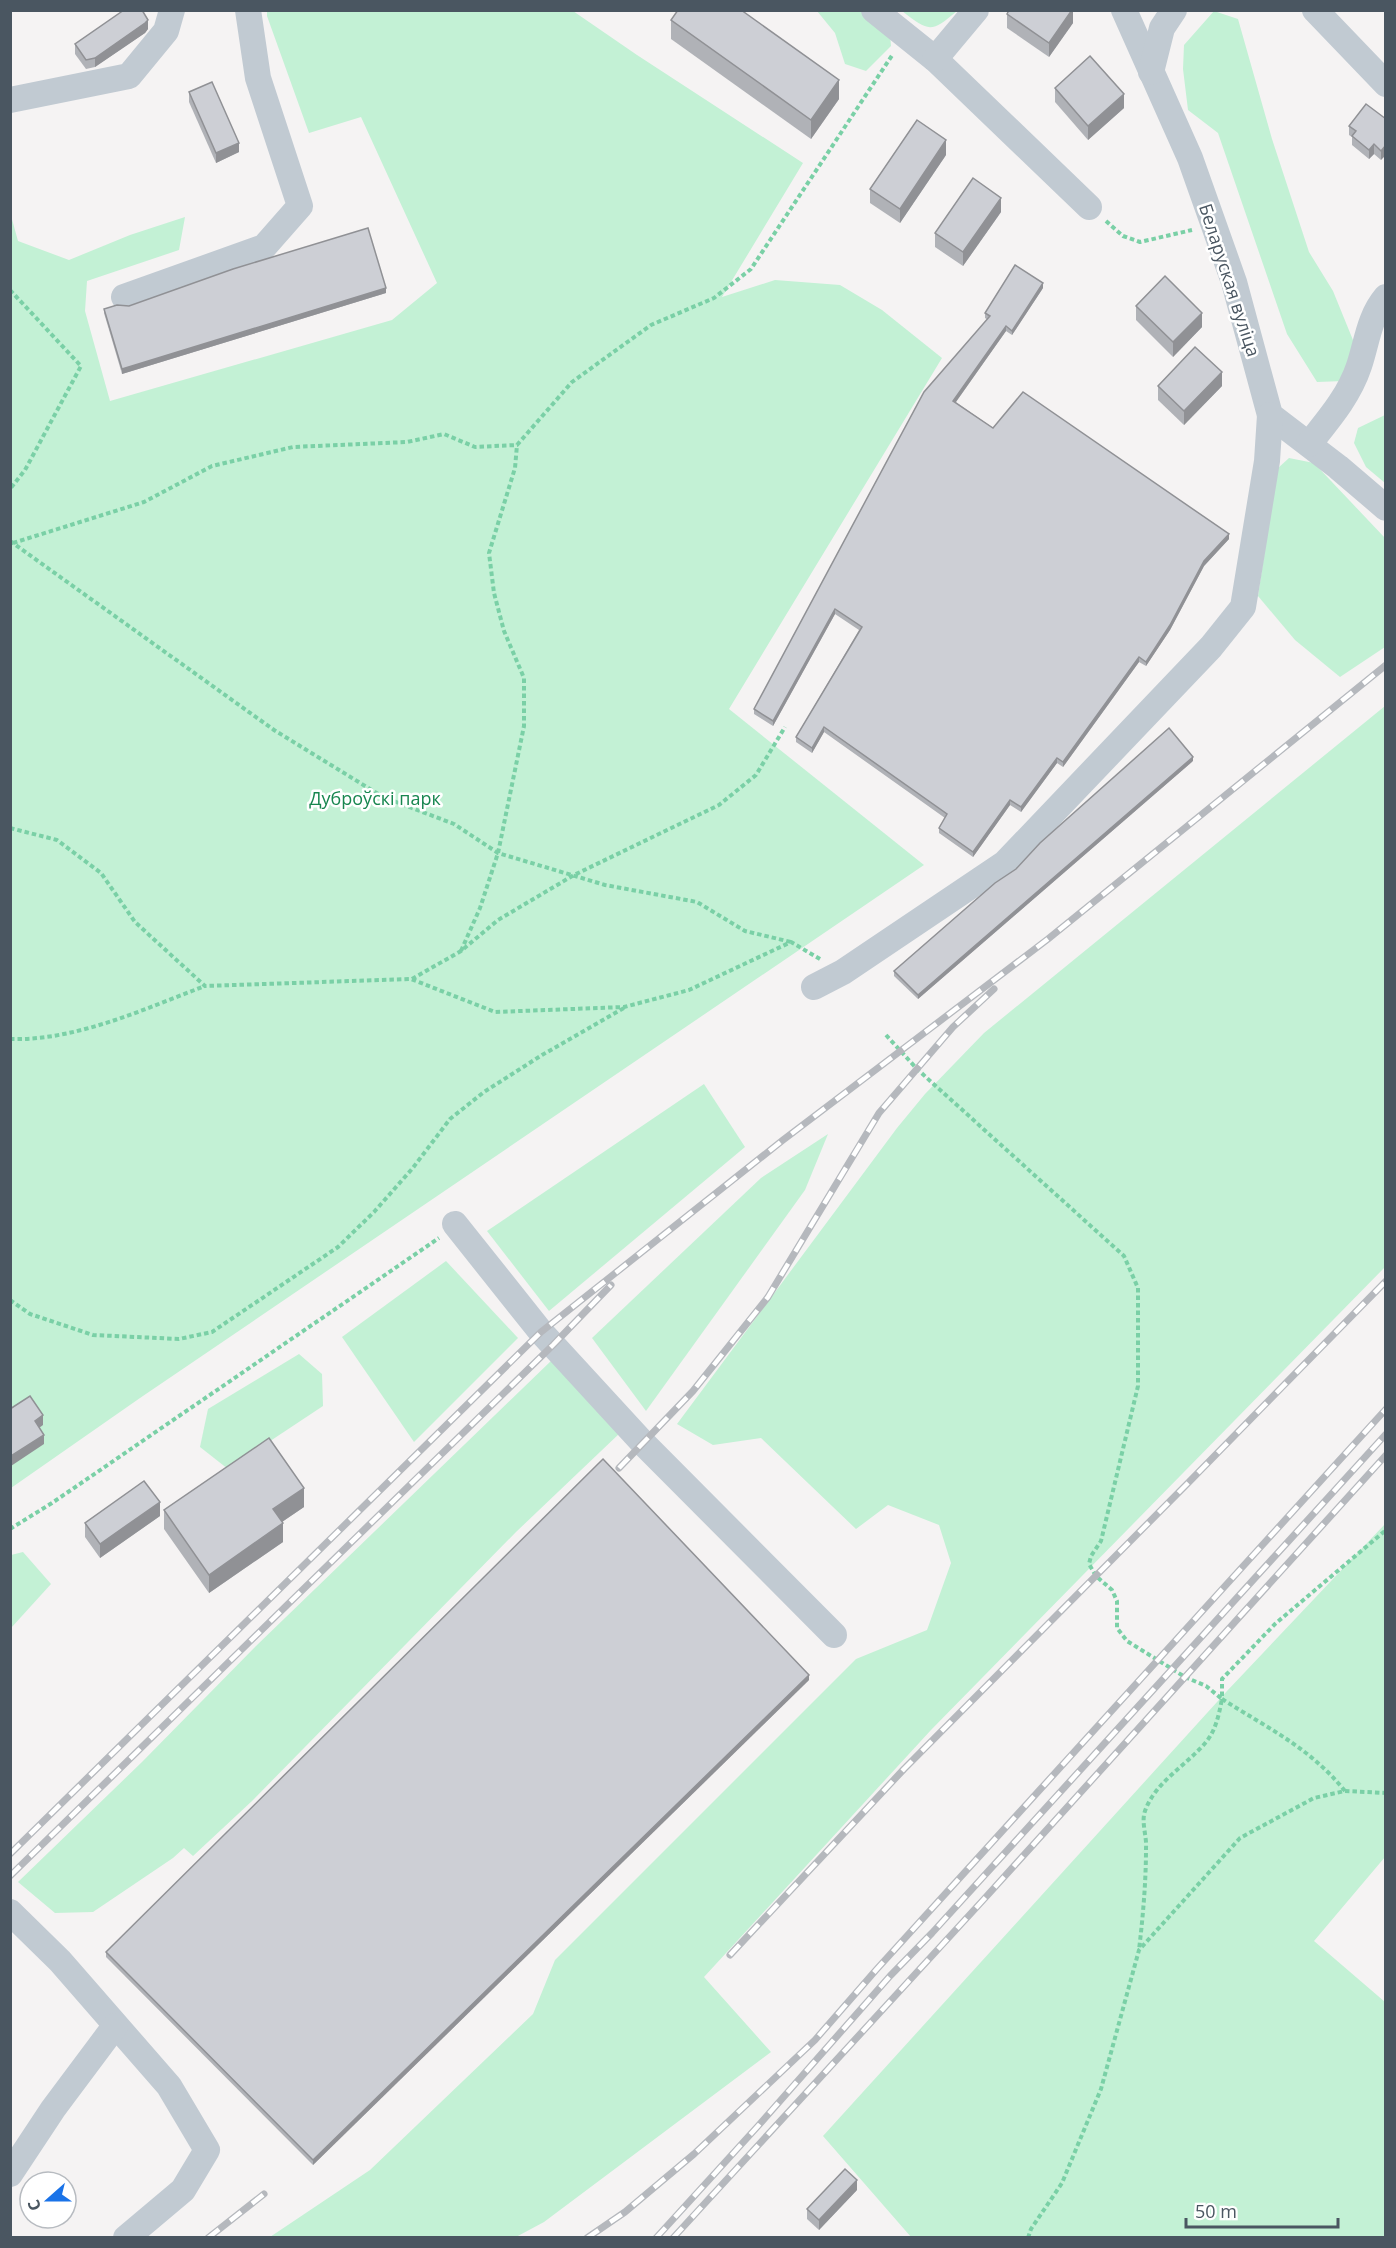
<svg xmlns="http://www.w3.org/2000/svg" width="1396" height="2248" font-family="'Open Sans',sans-serif">
<rect width="100%" height="100%" fill="#f5f3f3"/>
<!-- green -->
<g fill="#c3f1d5">
<path d="M267,11H573L637,55L803,163L722,297L775,280L840,285L882,310L942,358L729,709L924,865L140,1398L11,1488L10,212L18,241L69,260L130,235L185,217L179,250L87,281L85,311L110,401L392,320L437,283L361,117L309,133L267,16Z"/>
<path d="M817,11H862L890,34L891,46L866,71L845,64L835,33Z"/>
<path d="M902,11H957C931,33 929,32 902,11Z"/>
<path d="M1214,11L1238,19L1272,139L1309,252L1333,291L1355,345L1344,381L1317,382L1287,334L1218,133L1188,110L1183,69L1184,45Z"/>
<path d="M1385,415H1386L1385,483L1366,467L1354,443L1358,428Z"/>
<path d="M1289,458L1314,463L1385,538V647L1340,677L1295,640L1258,596L1277,469Z"/>
<path d="M1385,706V1267L931,1730L704,1977L771,2052L544,2222L516,2237H270L370,2170L533,2014L555,1960L856,1659L927,1630L951,1563L939,1525L888,1505L856,1529L761,1438L713,1445L677,1424L897,1128L925,1094L984,1033Z"/>
<path d="M704,1084L745,1147L549,1311L487,1231Z"/>
<path d="M828,1134L805,1190L646,1411L592,1338L761,1178Z"/>
<path d="M446,1261L518,1338L414,1442L342,1337Z"/>
<path d="M299,1354L322,1374L323,1406L228,1469L200,1447L208,1409Z"/>
<path d="M552,1360L621,1432L516,1532L252,1801L193,1856L184,1848L173,1858L93,1912L55,1913L18,1882L142,1762L256,1646Z"/>
<path d="M1385,1524V1857L1314,1941L1385,2002V2237H911L823,2136L1227,1691Z"/>
<path d="M23,1552L51,1584L11,1628V1555Z"/>
</g>
<g fill="none" stroke-linecap="round" stroke-linejoin="round">
<!-- path -->
<g stroke="#7ad0a6" stroke-width="4" stroke-dasharray="4.5 3" stroke-linecap="butt">
<path d="M1106,221L1123,236L1140,242L1192,230"/>
<path d="M10,290L81,366L25,470L10,489"/>
<path d="M10,541L274,730L383,797L454,824L498,853L605,885L697,902L745,931L791,942"/>
<path d="M13,543L144,502L212,466L293,447L407,442L444,434L475,447L517,445L572,382L651,325L714,298L751,269L893,54"/>
<path d="M10,828L57,840L101,873L135,922L205,986L411,979L495,1012L624,1007L689,990L791,942L820,959"/>
<path d="M461,951L480,908L498,853L524,726V678L504,631L494,593L489,553L515,468L517,445"/>
<path d="M412,979L461,951L498,920L574,875L719,805L756,775L785,727"/>
<path d="M886,1035L917,1069L1124,1256L1138,1288V1386L1101,1541L1091,1556L1089,1564L1096,1576L1112,1590L1117,1601V1628L1127,1641L1185,1677L1206,1686L1222,1699C1219,1714 1216,1730 1206,1742C1187,1765 1155,1782 1145,1811C1141,1822 1147,1837 1146,1848C1146,1882 1143,1916 1139,1950"/>
<path d="M10,1039C76,1041 144,1009 205,986"/>
<path d="M10,1300L30,1314L93,1335L179,1339L212,1332L338,1247L374,1212L412,1169L450,1119L484,1092L542,1055L624,1008"/>
<path d="M10,1529L52,1503L439,1238"/>
<path d="M1345,1791C1309,1747 1269,1729 1222,1699V1679L1275,1624L1386,1530"/>
<path d="M1028,2238L1031,2229L1062,2183L1101,2089L1139,1950L1240,1838L1314,1798L1345,1791L1386,1793"/>
</g>
<!-- minor -->
<g stroke="#c1cad2" stroke-width="26">
<path d="M874,10L935,59L1089,207"/>
<path d="M1124,10L1190,158L1234,282L1270,415L1338,467L1386,508"/>
<path d="M1315,10L1386,84"/>
<path d="M935,59L976,10"/>
<path d="M1151,72L1162,28L1174,10"/>
<path d="M10,100L129,76L166,31L172,10"/>
<path d="M124,297L264,247L300,206L258,78L248,10"/>
<path d="M1309,444C1329,419 1349,396 1359,366C1367,342 1369,317 1386,297"/>
<path d="M814,987L843,972L1005,863L1211,647L1243,607L1267,461L1270,415"/>
<path d="M455,1224L541,1332L643,1443L834,1635"/>
<path d="M10,1912L60,1961L169,2086L207,2150L183,2190L126,2238"/>
<path d="M10,2174L53,2109L115,2026"/>
</g>
<!-- rail casing -->
<g stroke="#b5b8bd" stroke-width="7">
<g id="rail">
<path d="M619,1468L693,1391L768,1297L879,1113L953,1027L994,989"/>
<path d="M10,1854L541,1332L783,1140L1048,939L1386,665"/>
<path d="M10,1876L553,1345L611,1285"/>
<path d="M730,1955L904,1769L1188,1483L1386,1281"/>
<path d="M208,2238L264,2194"/>
<path d="M587,2238L625,2212L694,2154L815,2040L876,1970L1386,1409"/>
<path d="M656,2238L758,2126L890,1976L932,1933L1386,1434"/>
<path d="M673,2238L985,1898L1386,1455"/>
</g>
</g>
<!-- rail -->
<use href="#rail" stroke="#fff" stroke-width="4.5" stroke-dasharray="14" stroke-linecap="butt"/>
</g>
<!-- wall -->
<g fill="#b0b2b7">
<path d="M1073,10V23L1049,57L1007,28V14Z"/>
<path d="M671,20L839,99L811,139L671,39Z"/>
<path d="M148,29L145,33L95,67L86,69L75,54V44Z"/>
<path d="M1055,88L1124,108L1088,140L1055,102Z"/>
<path d="M189,92L239,152L216,163L189,102Z"/>
<path d="M1386,119L1381,160L1374,154L1369,159L1352,145V137L1349,135V126Z"/>
<path d="M946,155L900,223L870,203V189Z"/>
<path d="M1001,212L963,266L935,247V233Z"/>
<path d="M1043,288L1012,335L1006,331L956,402L993,428L1229,539L1204,566L1170,630L1146,666L1139,662L1063,767L1057,763L1021,812L1010,805L973,857L939,833V828L945,818L824,732L812,753L796,742V737L859,630L835,614L773,726L754,714V709L988,320L985,318V313Z"/>
<path d="M386,293L122,374L104,313V309L129,306Z"/>
<path d="M1136,306L1202,327L1173,357L1136,320Z"/>
<path d="M1158,386H1222L1184,425L1158,400Z"/>
<path d="M1193,761L918,999L894,976V971Z"/>
<path d="M304,1507L282,1522L283,1542L209,1593L164,1529V1510Z"/>
<path d="M160,1516L100,1558L85,1537V1523Z"/>
<path d="M809,1680L313,2165L106,1957V1952Z"/>
<path d="M857,2190L819,2230L807,2219V2209Z"/>
</g>
<!-- shaded-wall -->
<g fill="#909195">
<path d="M1072,10H1073V23L1049,57V43Z"/>
<path d="M148,20V29L145,33L95,67V58Z"/>
<path d="M839,80V99L811,139V120Z"/>
<path d="M1124,94V108L1088,140V126Z"/>
<path d="M946,140V155L900,223V209Z"/>
<path d="M239,143V152L216,163V153Z"/>
<path d="M1374,144V154L1369,159V150Z"/>
<path d="M1386,145V155L1381,160V151Z"/>
<path d="M1001,198V212L963,266V252Z"/>
<path d="M1043,283V288L1012,335V331Z"/>
<path d="M386,288V293L122,374V369Z"/>
<path d="M1202,313V327L1173,357V342Z"/>
<path d="M1006,326V331L953,406V401Z"/>
<path d="M1222,372V386L1184,425V411Z"/>
<path d="M1229,534V539L1204,566L1170,630L1146,666V662L1204,561Z"/>
<path d="M835,609V614L773,726V721Z"/>
<path d="M1139,657V662L1063,767V762Z"/>
<path d="M824,727V732L812,753V748Z"/>
<path d="M1193,757V761L918,999V995Z"/>
<path d="M1057,758V763L1021,812V807Z"/>
<path d="M1010,800V805L973,857V852Z"/>
<path d="M43,1415V1425L35,1431V1421Z"/>
<path d="M44,1435V1444L11,1466V1456Z"/>
<path d="M304,1488V1507L273,1528V1509Z"/>
<path d="M160,1502V1516L100,1558V1544Z"/>
<path d="M283,1523V1542L209,1593V1575Z"/>
<path d="M809,1675V1680L313,2165V2160Z"/>
<path d="M857,2180V2190L819,2230V2220Z"/>
</g>
<!-- building -->
<g fill="#cdcfd5" stroke="#909195" stroke-width="1.5">
<path d="M124,10H142L148,20L145,23L95,58L86,60L75,44Z"/>
<path d="M678,10H741L839,80L811,120L671,20Z"/>
<path d="M1009,10H1072L1049,43L1007,14Z"/>
<path d="M1090,56L1124,94L1088,126L1055,88Z"/>
<path d="M212,82L239,143L216,153L189,92Z"/>
<path d="M1366,104L1386,119V145L1381,151L1374,144L1369,150L1352,136L1356,131L1349,126Z"/>
<path d="M917,120L946,140L900,209L870,189Z"/>
<path d="M973,178L1001,198L963,252L935,233Z"/>
<path d="M368,228L386,288L122,369L104,309L117,305L129,306L233,269Z"/>
<path d="M1015,265L1043,283L1012,331L1006,326L953,401L993,428L1023,392L1229,534L1204,561L1170,625L1146,662L1139,657L1063,762L1057,758L1021,807L1010,800L973,852L939,828L947,814L824,727L812,748L796,737L862,627L835,609L773,721L754,709L924,392L990,316L985,313Z"/>
<path d="M1165,276L1202,313L1173,342L1136,306Z"/>
<path d="M1195,347L1222,372L1184,411L1158,386Z"/>
<path d="M1169,728L1193,757L918,995L894,971L995,883L1016,869L1040,843Z"/>
<path d="M30,1396L43,1415L35,1421L44,1435L11,1456L10,1409Z"/>
<path d="M269,1438L304,1488L273,1509L283,1523L209,1575L164,1510Z"/>
<path d="M603,1459L809,1675L313,2160L106,1952Z"/>
<path d="M144,1481L160,1502L100,1544L85,1523Z"/>
<path d="M845,2169L857,2180L819,2220L807,2209Z"/>
</g>
<g text-anchor="middle" dominant-baseline="central" stroke-width="5" stroke-linejoin="round" paint-order="stroke">
<!-- street labels -->
<g font-size="18" fill="#4a5661" stroke="#fff">
<text transform="translate(1230 280) rotate(72)">Беларуская вуліца</text>
</g>
<!-- park labels -->
<g font-size="18" fill="#17864f" stroke="#fff">
<text x="375" y="798">Дуброўскі парк</text>
</g>
</g>
<!-- border -->
<rect width="1396" height="2248" fill="none" stroke="#4a5661" stroke-width="24"/>
<!-- north arrow -->
<g transform="translate(48 2200) rotate(249)"><circle r="28" fill="#ffffff" stroke="#b7bbc0" stroke-width="1.5"/>
<path d="M0-4.5L10 22L0 15L-10 22Z" fill="#1a73e8"/>
<text y="-9" font-size="16" font-weight="bold" text-anchor="middle" fill="#4a5661">С</text>
</g>
<!-- scale -->
<path d="M1186 2218v9h152v-9" fill="none" stroke="#4a5661" stroke-width="3"/>
<text x="1195" y="2218" font-size="18" fill="#4a5661" stroke="#ffffff" stroke-width="4.5" paint-order="stroke">50 m</text>
</svg>
